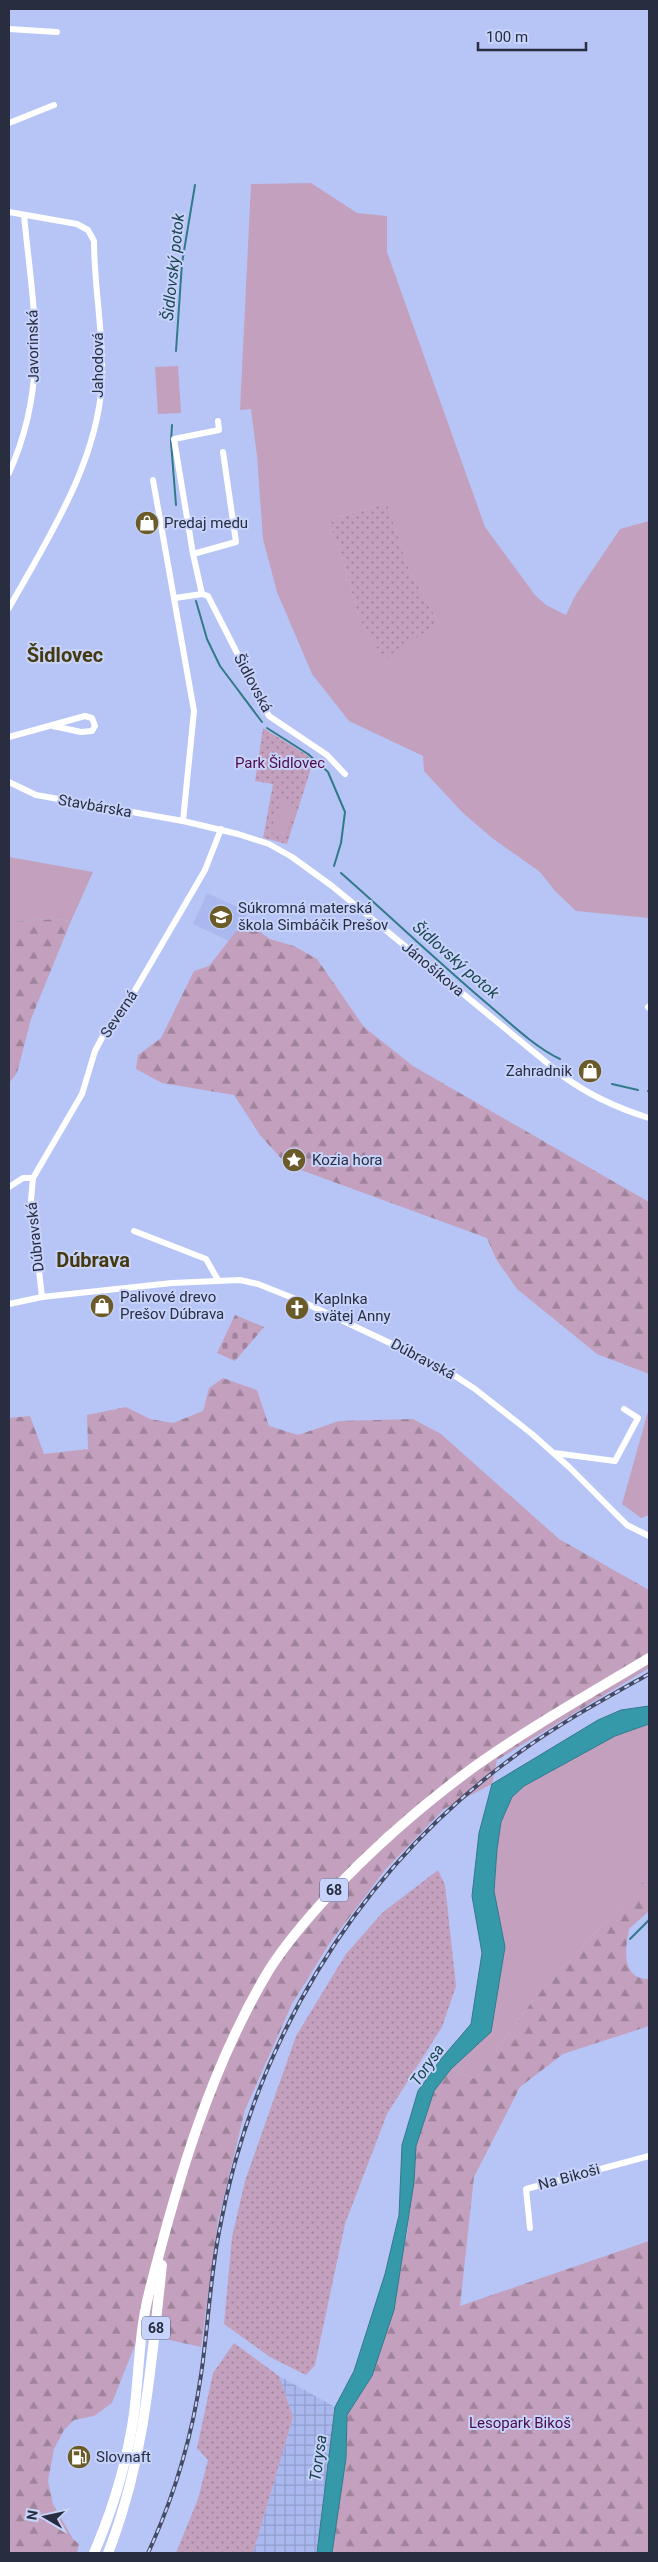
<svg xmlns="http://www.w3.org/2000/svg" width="658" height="2562" font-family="Roboto,sans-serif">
<defs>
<pattern id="industrial-grid" width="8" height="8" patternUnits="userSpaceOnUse" patternTransform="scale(1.25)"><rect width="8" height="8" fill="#a9b8ee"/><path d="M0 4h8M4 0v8" fill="none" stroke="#919ecd"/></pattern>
<pattern id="grass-dots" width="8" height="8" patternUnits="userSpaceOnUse" patternTransform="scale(1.25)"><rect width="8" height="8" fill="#c3a0bd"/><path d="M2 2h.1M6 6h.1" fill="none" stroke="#9e839b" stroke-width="1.8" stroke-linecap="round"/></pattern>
<pattern id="forest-firs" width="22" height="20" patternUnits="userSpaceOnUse" patternTransform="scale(1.25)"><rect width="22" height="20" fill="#c3a0bd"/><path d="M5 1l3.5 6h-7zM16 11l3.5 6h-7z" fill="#9e839b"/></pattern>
<pattern id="cemetery-stones" width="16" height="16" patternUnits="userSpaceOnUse" patternTransform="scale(1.25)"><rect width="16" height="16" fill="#c3a0bd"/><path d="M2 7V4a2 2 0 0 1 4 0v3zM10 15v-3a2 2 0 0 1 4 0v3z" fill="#9e839b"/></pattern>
</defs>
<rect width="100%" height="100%" fill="#b7c5f6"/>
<!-- built -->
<path fill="#a9b8ee" d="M207,893L248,912L229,941L193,924Z"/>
<!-- industrial -->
<path fill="url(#industrial-grid)" d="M279,2376L335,2407L317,2553H253L293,2417Z"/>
<!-- grass -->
<g fill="url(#grass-dots)">
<path d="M387,503L409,570L439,623L384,660L359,618L342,556L329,524L339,517Z"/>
<path d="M263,728L307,755L313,762L287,844L263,838L273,784L255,781Z"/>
<path d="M438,1870L445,1885L456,1986L442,2027L387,2114L345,2224L315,2365L306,2375L270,2357L224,2324L232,2237L245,2181L296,2036L346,1954L382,1913Z"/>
<path d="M234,2343L279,2376L293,2417L253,2553H176L198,2499L208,2460L197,2448L213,2373Z"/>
</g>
<!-- forest -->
<g fill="url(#forest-firs)">
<path d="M56,919L71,921L31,1019L17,1073L9,1083V921Z"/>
<path d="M244,921L270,939L294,946L317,959L364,1027L413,1066L649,1202V1374L597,1354L517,1289L496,1259L487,1238L287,1165L260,1135L234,1095L162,1083L136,1069L138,1055L161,1038L194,971L209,966Z"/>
<path d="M223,1378L257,1390L269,1426L298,1435L339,1421L413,1419L441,1434L559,1539L649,1590V1668L497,1760L492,1784L444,1809L385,1870L329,1944L292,2004L245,2110L218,2221L201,2347L165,2339L141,2330L112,2403L94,2416L74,2420L64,2430L54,2449L48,2481L53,2504L73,2539L79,2544L77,2553H9V1418L30,1416L44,1454L88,1449L87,1415L126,1407L150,1419L173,1423L203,1411L209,1388Z"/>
<path d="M649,1875V1911L629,1929C625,1949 621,1979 649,1979V2026L563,2054L520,2087L474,2177L460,2306L649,2241V2553H332L346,2458L347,2415L372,2376L407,2235L416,2146L434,2091L451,2069L476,2079L536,1996Z"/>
</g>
<!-- cemetery -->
<path fill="url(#cemetery-stones)" d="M235,1315L264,1327L235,1361L217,1353Z"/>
<!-- garden -->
<g fill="#c3a0bd" fill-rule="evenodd">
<path d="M311,183L357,213L387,216V252L485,527L535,595L546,605L566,615L575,596L620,529L649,521V918L576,911L555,891L540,872L492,838L462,812L424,771L423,756L349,721L312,674L277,592L263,539L257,456L251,409L240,410L251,184ZM387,503L409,570L439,623L384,659L359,618L342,556L329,524L339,517Z"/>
<path d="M178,366L181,413L158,414L155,367Z"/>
<path d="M281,800L296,805L285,837L270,832Z"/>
<path d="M9,857L93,872L71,921L56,919L9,921Z"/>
<path d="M649,1408V1515L641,1518L622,1504Z"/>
<path d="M649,1724V1875L536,1996L476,2079L451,2069L491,2032L505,1948L494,1891L497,1849L501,1822L512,1797L524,1786L576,1756L615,1736Z"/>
</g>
<!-- water -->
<path fill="#3699aa" stroke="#32798a" d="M649,1706V1724L615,1736L524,1786L512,1797L501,1822L497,1849L494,1891L505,1947L491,2032L451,2069L434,2091L416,2146L414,2182L394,2310L372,2376L347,2415L346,2458L332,2553H317L335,2407L354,2371L385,2274L399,2215L402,2145L418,2091L441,2059L471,2024L482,1953L472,1896L479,1833L492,1784L598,1720L621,1710Z"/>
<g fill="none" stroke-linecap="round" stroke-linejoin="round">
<!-- stream -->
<g stroke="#32798a" stroke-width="2">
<path d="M176,351L182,263L195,185"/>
<path d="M172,425L171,442L176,505"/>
<path d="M196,601L207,639L220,666L262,722"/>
<path d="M267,728L308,754L328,772L345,812L341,843L334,866"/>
<path d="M341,873C391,917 439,963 490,1006C511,1024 535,1047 560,1059"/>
<path d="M612,1084L638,1090"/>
<path d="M648,1091L649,1092"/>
<path d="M630,1939L649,1920"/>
</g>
<!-- street -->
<g stroke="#fff" stroke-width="6">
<path d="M9,29L57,32"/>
<path d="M9,123L54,105"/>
<path d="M9,212L77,224L88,230L94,241C94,288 104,335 102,382C97,464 48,538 9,608"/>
<path d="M9,473C50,382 33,309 24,215"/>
<path d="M153,480L194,711L183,821"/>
<path d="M193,554L236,542L223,452"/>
<path d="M202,594L193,554L174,439L219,430L218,421"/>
<path d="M175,598L202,594L208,596L269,716L327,755L345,774"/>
<path d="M9,737L85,716L92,718L95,726L92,731L81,732L53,726"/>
<path d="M9,782L36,795L183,821L238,834L269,844L292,857L332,886L563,1076C590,1096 617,1108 649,1118"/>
<path d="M648,1007L649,1008"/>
<path d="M9,1187L23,1178H33"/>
<path d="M134,1231L206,1259L218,1280"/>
<path d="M42,1297L31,1200L33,1178L82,1094L95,1051L104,1034L134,992L205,870L221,829"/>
<path d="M9,1304L42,1297L172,1283L240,1280L258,1284L303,1302L443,1368L475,1389L532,1434L569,1467L627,1525L649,1536"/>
<path d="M554,1453L615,1461L638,1418L624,1409"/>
<path d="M530,2228L526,2189L649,2156"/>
</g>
<!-- primary -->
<g stroke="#fff" stroke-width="10">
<path d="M94,2553C113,2509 127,2462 134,2414C139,2374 139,2332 149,2293C177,2182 210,2068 269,1970C286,1943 307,1919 328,1896C372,1849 422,1805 474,1767C530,1727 591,1693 649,1658"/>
<path d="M108,2553C145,2460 151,2364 162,2265"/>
</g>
<!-- rail casing -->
<g stroke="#454b65" stroke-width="4">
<path id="rail" d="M148,2553C174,2497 192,2437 201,2375C208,2327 210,2279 219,2232C253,2046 353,1878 504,1764C549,1729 599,1702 649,1674"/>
</g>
<!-- rail -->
<use href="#rail" stroke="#c7d3fa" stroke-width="2" stroke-dasharray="5.5" stroke-linecap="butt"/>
</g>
<!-- icons -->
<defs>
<g id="shop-disc" transform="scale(1.25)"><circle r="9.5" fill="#6b5b29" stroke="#c7d3fa"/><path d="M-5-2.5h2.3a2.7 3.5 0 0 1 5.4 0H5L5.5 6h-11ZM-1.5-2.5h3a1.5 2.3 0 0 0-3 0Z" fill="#fff"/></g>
<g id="school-disc" transform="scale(1.25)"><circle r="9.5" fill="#6b5b29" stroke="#c7d3fa"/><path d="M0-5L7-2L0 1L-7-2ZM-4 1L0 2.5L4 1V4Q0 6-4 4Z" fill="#fff"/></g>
<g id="sight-disc" transform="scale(1.25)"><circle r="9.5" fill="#6b5b29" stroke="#c7d3fa"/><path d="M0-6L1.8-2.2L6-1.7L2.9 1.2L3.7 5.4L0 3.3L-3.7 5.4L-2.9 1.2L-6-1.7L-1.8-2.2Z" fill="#fff"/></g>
<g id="church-disc" transform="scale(1.25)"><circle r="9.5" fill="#6b5b29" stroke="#c7d3fa"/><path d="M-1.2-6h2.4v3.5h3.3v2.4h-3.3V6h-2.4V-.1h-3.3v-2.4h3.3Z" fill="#fff"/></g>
<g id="fuel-disc" transform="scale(1.25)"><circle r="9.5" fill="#6b5b29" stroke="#c7d3fa"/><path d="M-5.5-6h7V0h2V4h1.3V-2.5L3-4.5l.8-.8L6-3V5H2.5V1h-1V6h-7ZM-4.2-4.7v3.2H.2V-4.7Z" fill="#fff"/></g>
</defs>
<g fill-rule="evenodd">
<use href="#shop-disc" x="147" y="523"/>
<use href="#school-disc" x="221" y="917"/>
<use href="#shop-disc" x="590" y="1071"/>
<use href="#sight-disc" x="294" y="1160"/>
<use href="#shop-disc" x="102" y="1306"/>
<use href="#church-disc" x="297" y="1308"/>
<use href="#fuel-disc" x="79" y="2457"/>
</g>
<g text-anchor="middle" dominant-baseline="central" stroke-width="4" stroke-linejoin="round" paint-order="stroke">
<!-- shield labels -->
<g fill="#c7d3fa" stroke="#585f78" stroke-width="1">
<rect x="320" y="1878.5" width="28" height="23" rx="4"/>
<rect x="142" y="2316.5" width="28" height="23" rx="4"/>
</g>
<g font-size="14" font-weight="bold" fill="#282d40">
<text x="334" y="1890">68</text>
<text x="156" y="2328">68</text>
</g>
<!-- street labels -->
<g font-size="15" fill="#282d40" stroke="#c7d3fa">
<text transform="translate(33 346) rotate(-91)">Javorinská</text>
<text transform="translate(98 365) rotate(-90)">Jahodová</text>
<text transform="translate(253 683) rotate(62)">Šidlovská</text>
<text transform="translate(95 806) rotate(10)">Stavbárska</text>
<text transform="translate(433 969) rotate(40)">Jánošíkova</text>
<text transform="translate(119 1014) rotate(-56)">Severná</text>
<text transform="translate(35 1237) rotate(-96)">Dúbravská</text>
<text transform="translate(423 1359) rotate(28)">Dúbravská</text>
<text transform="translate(569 2177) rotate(-15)">Na Bikoši</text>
</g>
<!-- poi labels -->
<g font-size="15" fill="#282d40" stroke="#c7d3fa" text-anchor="start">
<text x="164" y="523">Predaj medu</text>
<text x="238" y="908">Súkromná materská<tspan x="238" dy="17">škola Simbáčik Prešov</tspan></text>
<text x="572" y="1071" text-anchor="end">Zahradnik</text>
<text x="312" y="1160">Kozia hora</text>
<text x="120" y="1297">Palivové drevo<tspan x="120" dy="17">Prešov Dúbrava</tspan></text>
<text x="314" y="1299">Kaplnka<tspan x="314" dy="17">svätej Anny</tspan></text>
<text x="96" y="2457">Slovnaft</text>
</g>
<!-- park labels -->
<g font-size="15" fill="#4e0a49" stroke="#c7d3fa">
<text x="280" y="763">Park Šidlovec</text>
<text x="520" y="2423">Lesopark Bikoš</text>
</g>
<!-- water labels -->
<g font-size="16" font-style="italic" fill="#19444c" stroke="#c7d3fa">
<text transform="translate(173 267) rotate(-84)">Šidlovský potok</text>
<text transform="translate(456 960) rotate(41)">Šidlovský potok</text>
<text transform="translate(427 2065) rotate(-55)">Torysa</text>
<text transform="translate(318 2458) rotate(-82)">Torysa</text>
</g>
<!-- district labels -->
<g font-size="20" font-weight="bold" fill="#45390f" stroke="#c7d3fa">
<text x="65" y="655">Šidlovec</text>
<text x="93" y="1260">Dúbrava</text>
</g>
</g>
<!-- border -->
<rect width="658" height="2562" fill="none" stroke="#282d40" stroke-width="20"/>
<!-- north arrow -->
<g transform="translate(45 2517) rotate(279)" stroke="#c7d3fa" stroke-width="4" paint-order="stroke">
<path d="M0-4L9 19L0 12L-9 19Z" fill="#282d40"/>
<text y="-8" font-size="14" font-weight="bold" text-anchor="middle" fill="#282d40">N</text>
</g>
<!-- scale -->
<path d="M478 42v8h108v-8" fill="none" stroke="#282d40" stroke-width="2.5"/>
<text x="486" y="42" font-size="15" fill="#282d40" stroke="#c7d3fa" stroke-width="4" paint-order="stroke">100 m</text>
</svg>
